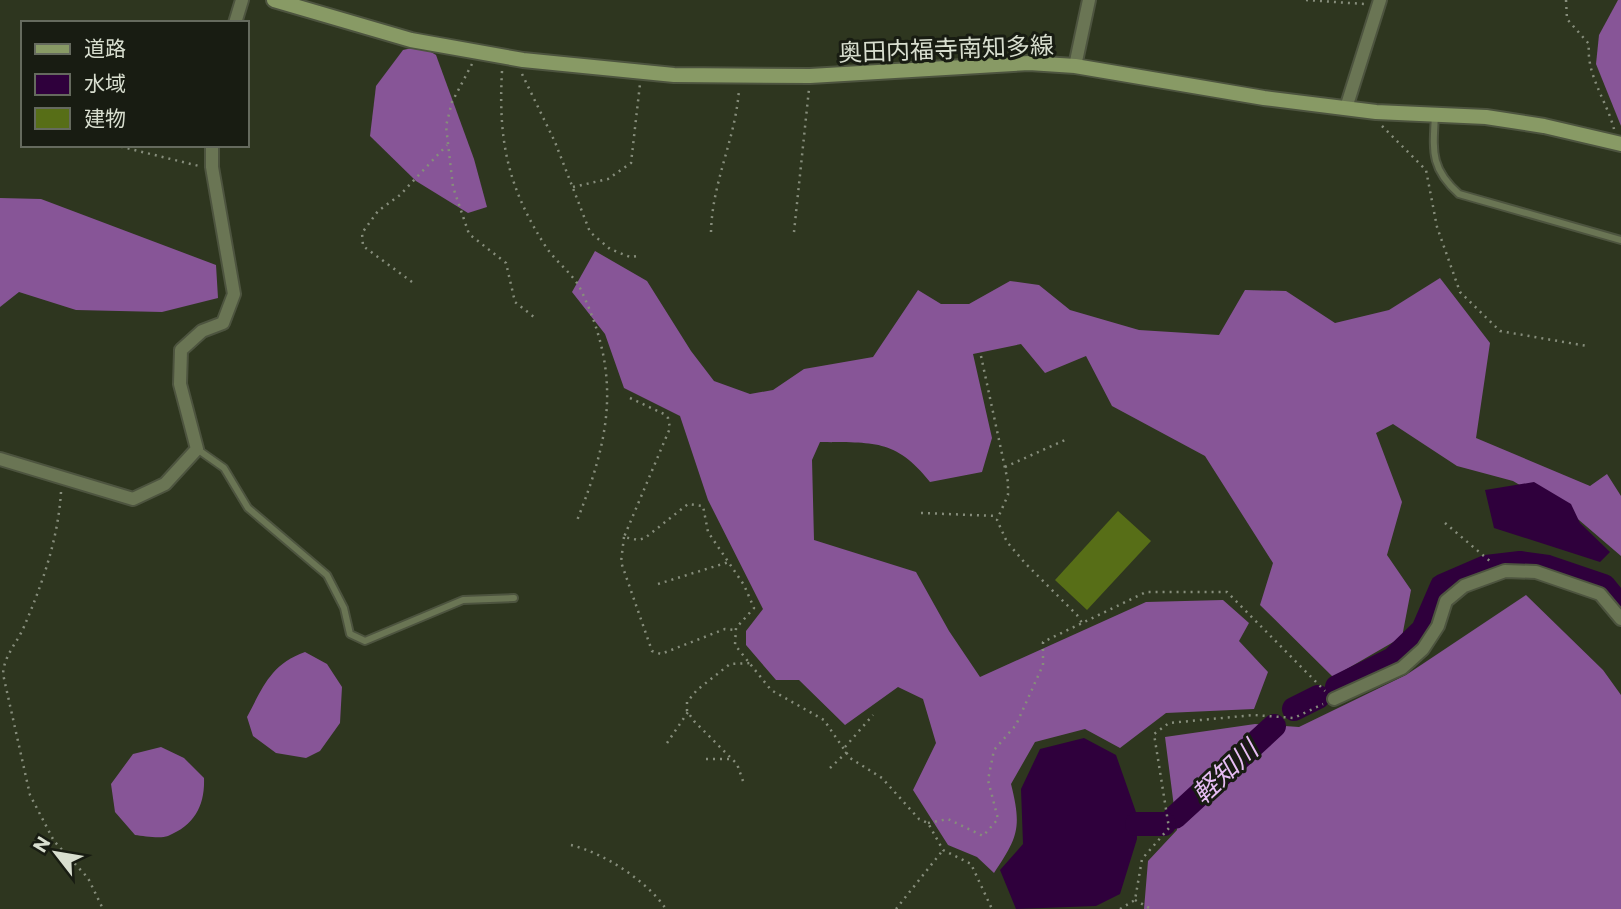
<svg xmlns="http://www.w3.org/2000/svg" width="1621" height="909" font-family="Commissioner,'Noto Sans JP',sans-serif">
<rect width="100%" height="100%" fill="#2e361f"/>
<!-- forest -->
<g fill="#875597">
<path d="M1618,0H1621V126L1596,64L1599,35Z"/>
<path d="M421,46L436,55L474,159L487,207L468,213L416,181L370,136L376,86L403,50Z"/>
<path d="M0,198L41,199L216,265L218,298L162,312L76,310L19,292L0,307Z"/>
<path d="M595,251L647,281L691,351L714,381L750,394L773,390L804,369L873,357L918,290L941,304H969L1010,281L1039,285L1070,310L1139,330L1219,335L1245,290L1286,291L1335,323L1389,310L1440,278L1490,343L1476,438L1590,486L1607,474L1621,496V556L1579,520L1513,481L1457,466L1393,424L1376,433L1402,502L1387,555L1411,590L1402,637L1333,677L1260,605L1273,563L1205,456L1112,406L1086,356L1045,373L1021,344L973,354L992,438L982,472L930,482C895,438 873,443 820,442L812,460L814,540L916,572L949,631L980,677L1146,602L1223,600L1249,623L1239,641L1268,672L1254,709L1166,713L1120,748L1085,729L1035,742L1011,784C1022,828 1018,837 994,873L977,857L948,845L913,790L936,743L923,699L898,687L845,725L799,680H776L746,645V631L763,609L708,500L680,416L624,388L605,334L572,292Z"/>
<path d="M1526,595L1603,670L1621,695V909H1144L1148,861L1177,830L1165,737L1255,724L1299,727L1406,675Z"/>
<path d="M305,652L327,664L342,687L340,723L320,751L306,758L276,753L253,736L247,717C263,687 271,664 305,652Z"/>
<path d="M161,747L184,758L204,778C205,805 195,825 168,836C160,839 144,836 135,835L115,812L111,784L133,754Z"/>
</g>
<!-- water -->
<g fill="#2f003c">
<path d="M1534,482L1571,504L1580,523L1610,552L1600,562L1494,528L1485,490Z"/>
<path d="M1084,738L1116,755L1137,815V839L1120,894L1096,906L1016,909L1000,870L1023,844L1021,789L1040,749Z"/>
</g>
<g fill="none" stroke-linecap="round" stroke-linejoin="round">
<!-- river -->
<g stroke="#2f003c" stroke-width="24">
<path d="M1337,687L1393,659L1423,630L1442,586L1486,567L1520,563L1548,567L1604,586L1621,607"/>
<path d="M1294,709L1318,697"/>
<path d="M1175,817L1274,726"/>
<path d="M1137,824H1164"/>
</g>
</g>
<!-- building -->
<path fill="#576e17" d="M1118,511L1151,541L1087,610L1055,580Z"/>
<g fill="none" stroke-linecap="round" stroke-linejoin="round">
<!-- service casing -->
<g stroke="#4d543f" stroke-width="10">
<g id="service">
<path d="M1435,115C1433,151 1430,168 1459,194L1621,240"/>
<path d="M197,449L224,468L248,508L327,575L344,608L350,634L365,641L463,600L514,598"/>
</g>
</g>
<!-- minor casing -->
<g stroke="#4d543f" stroke-width="16">
<g id="minor">
<path d="M235,23L242,0"/>
<path d="M1075,66L1089,0"/>
<path d="M1346,108L1380,0"/>
<path d="M0,459L133,499L165,484L197,449L180,384L181,350L202,331L223,323L234,294L212,167V145"/>
<path d="M1334,699L1402,668L1423,649L1438,626L1446,601L1464,586L1505,571L1536,572L1600,594L1621,619"/>
</g>
</g>
<!-- secondary casing -->
<g stroke="#4d543f" stroke-width="18">
<path id="secondary" d="M274,0L411,40L523,60L674,75L810,76L1029,63L1075,66L1264,98L1376,112L1486,117L1544,126L1621,144"/>
</g>
<!-- path -->
<g stroke="#868d7b" stroke-width="2.5" stroke-dasharray="2 5" stroke-linecap="butt">
<path d="M1306,0L1364,4"/>
<path d="M1566,0L1567,19L1589,44C1586,75 1606,99 1614,129"/>
<path d="M472,64L452,102L446,126L453,187L469,234L506,263L515,302L534,317"/>
<path d="M502,71C498,141 508,188 546,247C556,262 572,273 580,288C622,375 611,436 576,523"/>
<path d="M522,74L555,142L590,232L610,249L630,257L637,256"/>
<path d="M1382,126L1426,170L1437,227L1460,292L1500,331L1587,346"/>
<path d="M114,145L199,166"/>
<path d="M573,187L608,179L631,163L640,84"/>
<path d="M711,232C712,182 736,138 739,89"/>
<path d="M794,232L809,89"/>
<path d="M412,282L363,246L362,233L378,211L400,195L447,145"/>
<path d="M981,356L1008,482V495L997,520L1007,542L1025,563L1077,615L1082,623"/>
<path d="M630,398L664,414L668,418L670,428L624,537L638,540L645,538L688,504L703,506L708,532L744,585L754,608L736,628L735,645L771,690L824,720L850,758L882,778L919,819L928,823L943,850L971,864L992,909"/>
<path d="M1005,467L1065,440"/>
<path d="M61,492C58,540 42,585 23,629C16,644 4,656 3,674L30,795L54,841L88,878L103,909"/>
<path d="M921,513L998,516"/>
<path d="M1445,523L1491,562"/>
<path d="M624,537L621,562L652,651L661,654L725,629L735,630"/>
<path d="M658,584L729,562"/>
<path d="M667,743L688,712"/>
<path d="M845,747L873,715"/>
<path d="M706,759H730"/>
<path d="M830,768L847,752"/>
<path d="M743,781L737,764L694,721L687,711V702L697,690L730,664L752,663"/>
<path d="M928,823L948,819L983,836L998,819L988,780L994,750L1016,725L1043,665V642L1146,592H1227L1325,691"/>
<path d="M571,845C604,853 647,881 666,909"/>
<path d="M1135,900L1151,909"/>
<path d="M896,909L943,850"/>
<path d="M1120,909L1135,900L1142,859L1169,828L1154,734L1169,723L1254,715L1294,718L1323,704"/>
</g>
<!-- service -->
<use href="#service" stroke="#6a7554" stroke-width="6"/>
<!-- minor -->
<use href="#minor" stroke="#6a7554" stroke-width="12"/>
<!-- secondary -->
<use href="#secondary" stroke="#889a65" stroke-width="14"/>
</g>
<g text-anchor="middle" dominant-baseline="central" stroke-width="6" stroke-linejoin="round" paint-order="stroke">
<!-- street labels -->
<g font-size="24" fill="#d8decf" stroke="#181c12">
<text transform="translate(946 48) rotate(-2)">奥田内福寺南知多線</text>
</g>
<!-- water labels -->
<g font-size="26" font-style="italic" fill="#e7bdf4" stroke="#181c12">
<text transform="translate(1224 771) rotate(-43)">軽知川</text>
</g>
</g>
<!-- legend -->
<rect x="21" y="21" width="228" height="126" fill="#181c12" stroke="#656a5e" stroke-width="2"/>
<rect x="35" y="44" width="35" height="10" fill="#889a65" stroke="#656a5e" stroke-width="2"/>
<text x="84" y="56" font-size="21" fill="#d8decf">道路</text>
<rect x="35" y="74" width="35" height="21" fill="#2f003c" stroke="#656a5e" stroke-width="2"/>
<text x="84" y="91" font-size="21" fill="#d8decf">水域</text>
<rect x="35" y="108" width="35" height="21" fill="#576e17" stroke="#656a5e" stroke-width="2"/>
<text x="84" y="126" font-size="21" fill="#d8decf">建物</text>
<!-- north arrow -->
<g transform="translate(56 853) rotate(301)" stroke="#181c12" stroke-width="5" paint-order="stroke">
<path d="M0-5L12 26L0 18L-12 26Z" fill="#d8decf"/>
<text y="-10" font-size="19" font-weight="bold" text-anchor="middle" fill="#d8decf">N</text>
</g>
</svg>
